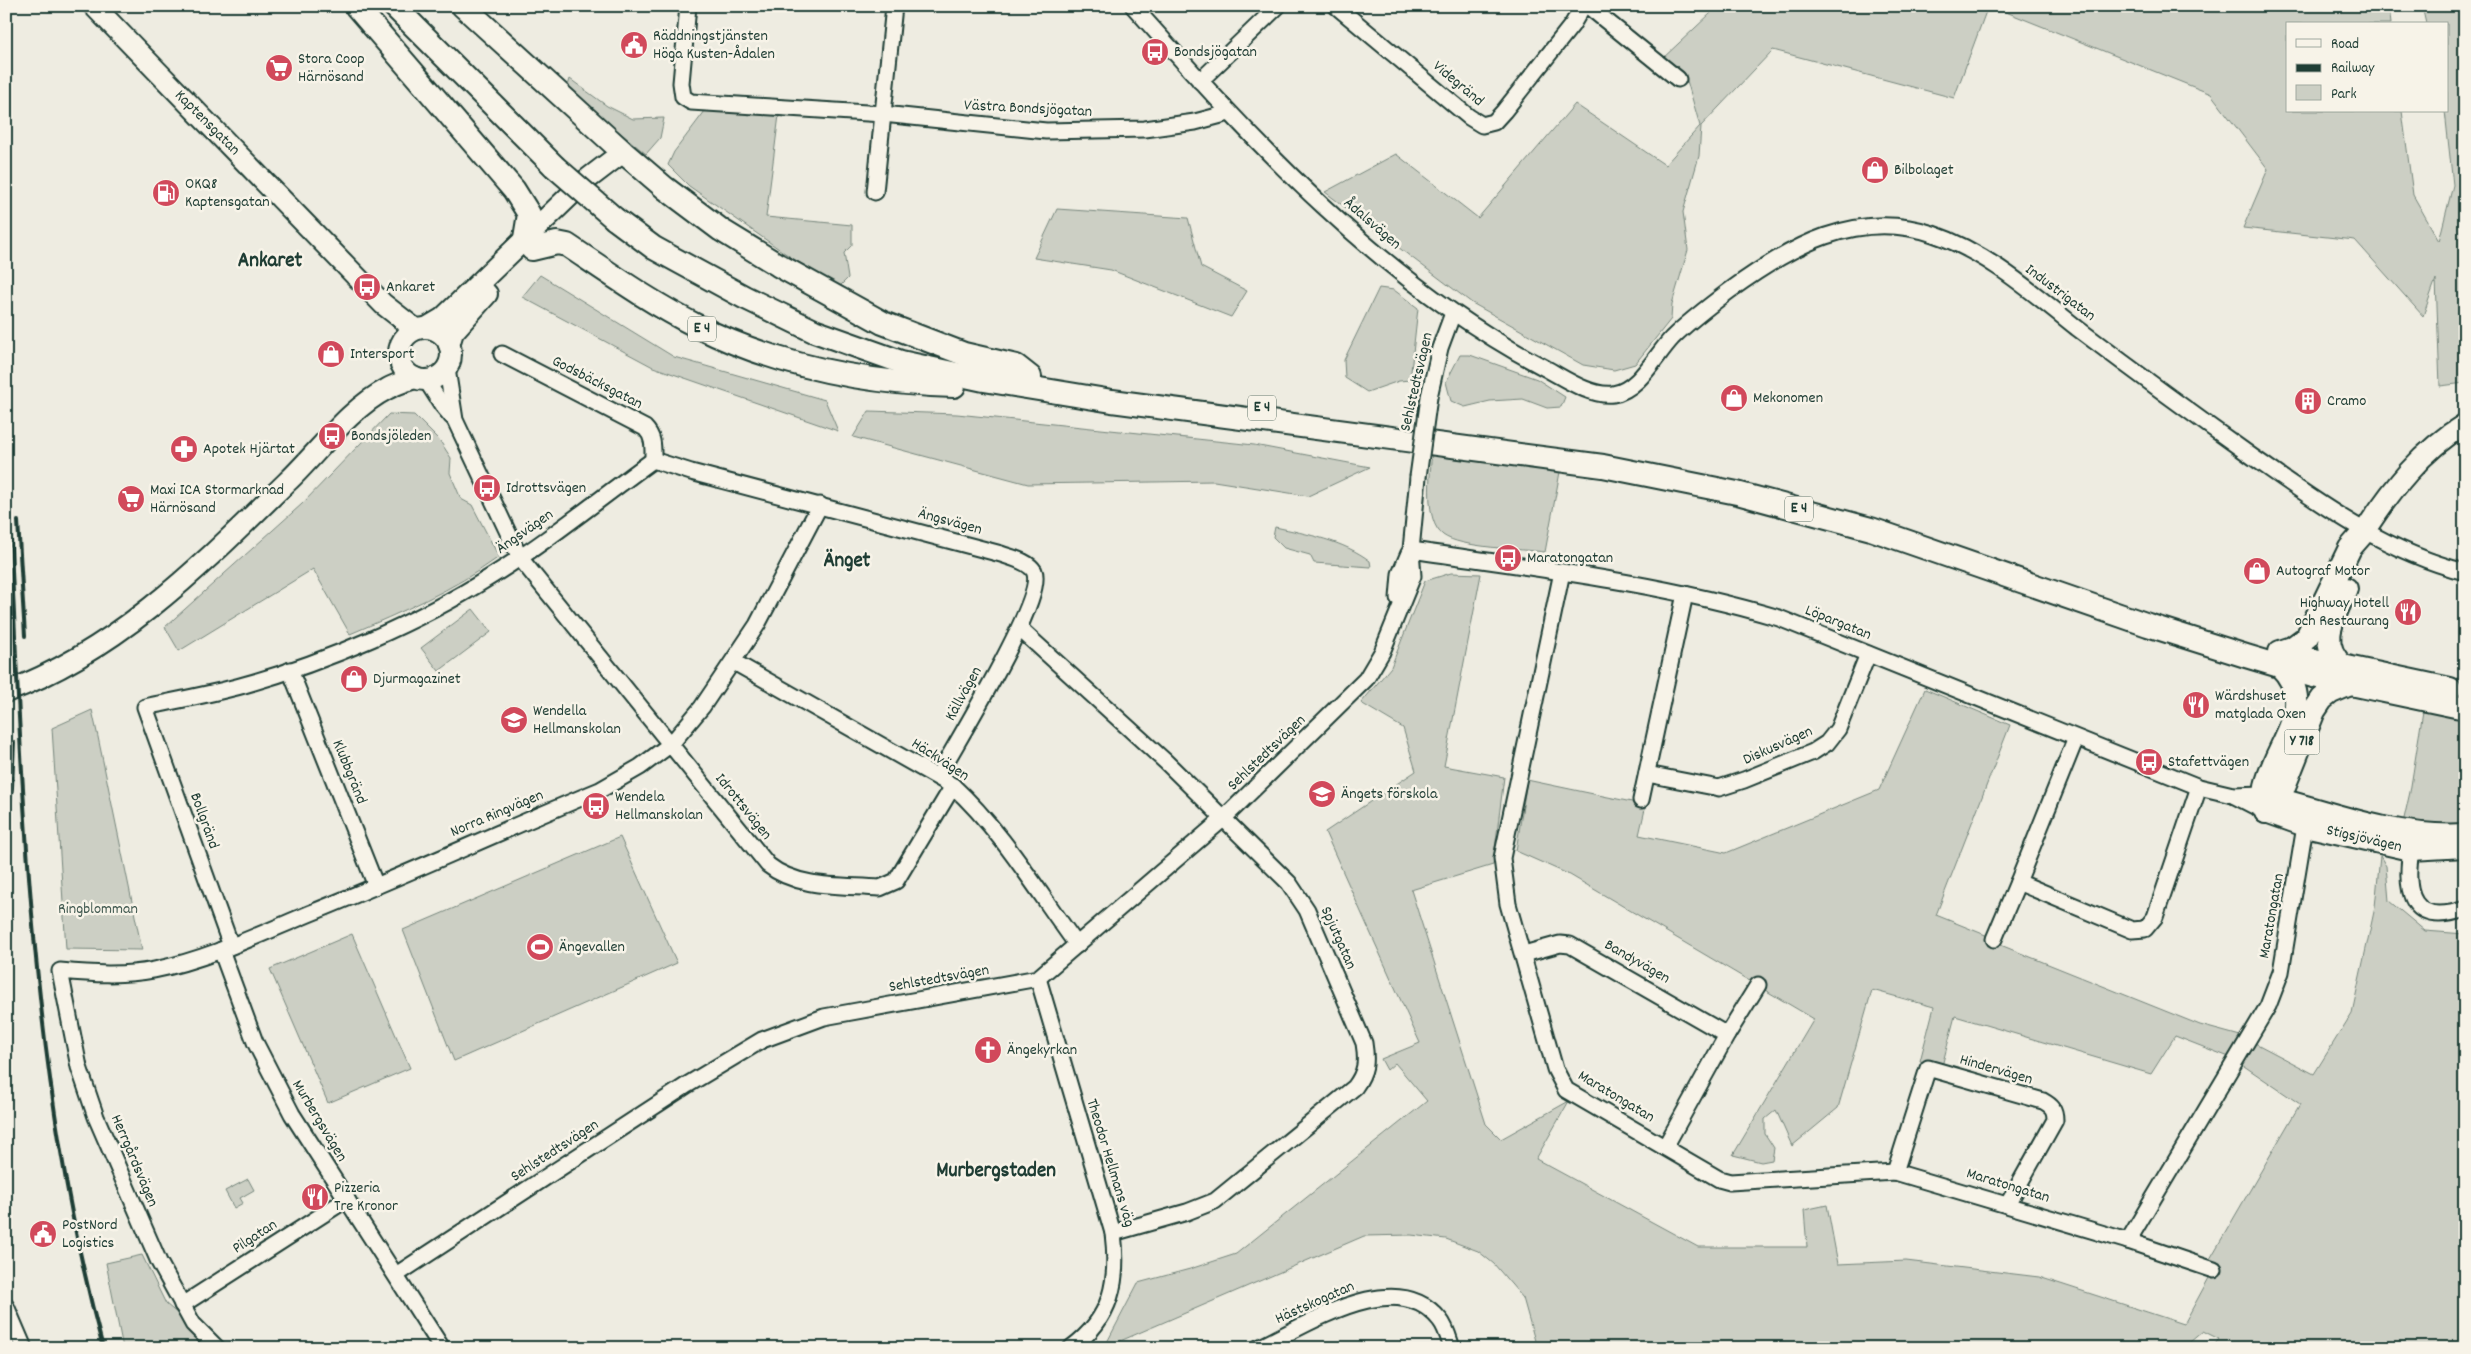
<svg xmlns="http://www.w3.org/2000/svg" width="2471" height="1354" font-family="Dekko,sans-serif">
<rect width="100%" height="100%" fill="#eeece1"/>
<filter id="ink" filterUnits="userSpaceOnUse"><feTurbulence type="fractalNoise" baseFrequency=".02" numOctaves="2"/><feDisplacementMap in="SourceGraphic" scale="10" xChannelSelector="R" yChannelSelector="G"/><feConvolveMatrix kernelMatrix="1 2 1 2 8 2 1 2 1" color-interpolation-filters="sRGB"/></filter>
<g filter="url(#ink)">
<!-- green -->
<g fill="#cccfc4" stroke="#76867c">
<path d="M1711,6H1988L1954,98L1773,50L1701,126L1699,156L1683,212L1688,250L1672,304L1671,319L1635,364L1614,370L1583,365L1472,303L1325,192L1396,154L1478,218L1575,104L1665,165L1700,126L1686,77L1662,59L1711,13Z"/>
<path d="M1991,6H2389L2391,24H2287V111H2402L2413,195L2439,241L2453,185L2445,111H2447V24H2426L2422,6H2465V383L2440,386L2436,279L2423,316L2355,240L2243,228L2268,169L2211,94Z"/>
<path d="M570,79L607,106L633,119L664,118L660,138L646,154L589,107L568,86Z"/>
<path d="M705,111L779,115L766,217L852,225V245L844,253L848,278L839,287L789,256L689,186L668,165L674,152Z"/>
<path d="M1057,209L1188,218L1201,267L1247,291L1231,317L1111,270L1034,258Z"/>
<path d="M540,275L674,357L825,400L838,431L653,367L522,297Z"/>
<path d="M1379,288L1394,290L1418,308L1410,380L1399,381L1367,392L1345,378L1344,360Z"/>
<path d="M1460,355H1470L1537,379L1565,397L1561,407L1547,408L1523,399L1490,401L1465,407L1451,401L1446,382Z"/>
<path d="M869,411L957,414L1254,445L1370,467L1308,496L1214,481L1028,484L853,437Z"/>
<path d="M389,414L414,415L440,441L451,458L450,473L461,499L472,505L499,557C453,590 402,612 350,634L313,569L179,651L165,627L302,504Z"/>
<path d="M1432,453L1560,472L1545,552C1522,549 1460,548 1443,535C1424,521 1430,473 1432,453Z"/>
<path d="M1275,527C1307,534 1344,541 1370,561L1371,567L1314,563L1310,555L1284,548L1273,537Z"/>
<path d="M1451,573L1481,574L1444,766L1504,777L1493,865L1411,890L1486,1124L1501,1139L1569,1101L1536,1159L1698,1247H1807L1804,1210L1827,1205L1838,1264L1906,1261L2039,1277L2184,1324L2210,1276V1259L2300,1104L2241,1064L2255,1043L2314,1074L2352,1013L2375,907L2380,856L2386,866L2389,901L2425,931L2465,934V1348H2212L2219,1339L2203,1331L2183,1348H1537L1523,1298L1494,1264L1478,1251L1446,1239L1411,1235L1364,1236L1104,1348L1138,1283L1190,1269L1236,1254L1427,1101L1395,1063L1387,1070L1381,1059L1420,1043L1325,832L1416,771L1403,728L1361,703L1391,667L1425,581Z"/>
<path d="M473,609L491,632L439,671L421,648Z"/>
<path d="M1925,689L2010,725L1936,915L1988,936L1998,944L2200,1025L2244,1037L2229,1057L2175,1036L2151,1074L1955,1016L1942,1066L1920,1061L1934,1007L1872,990L1838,1108L1792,1146L1776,1110L1765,1119V1134L1774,1148L1772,1160L1761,1162L1733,1155L1814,1019L1570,875L1516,851L1527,780L1646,805L1639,835L1726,853L1879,790Z"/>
<path d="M92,710L98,737L142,950L66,949L52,728Z"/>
<path d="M2423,711L2465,718V821L2455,824L2403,823L2410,792Z"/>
<path d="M620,837L677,963L454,1061L403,930Z"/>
<path d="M352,934L410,1068L328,1103L270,969Z"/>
<path d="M248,1179L254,1190L240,1198L243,1203L234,1208L225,1191Z"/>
<path d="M142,1255L166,1304L197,1330L204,1348H123L106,1263Z"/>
</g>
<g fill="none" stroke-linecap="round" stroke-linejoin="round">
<!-- minor casing -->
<g stroke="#1f3d34" stroke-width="19">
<g id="minor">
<path d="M688,6L681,83L683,97L691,102L883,114L1046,131L1145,129L1195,122L1229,113"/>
<path d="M1133,6C1254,142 1382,283 1545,368C1564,378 1591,397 1613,394C1639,390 1655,356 1672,338C1689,321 1709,306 1729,291C1789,247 1857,208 1933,234C1987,252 2033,293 2077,328C2134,371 2191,413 2250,455C2317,502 2383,551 2465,572"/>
<path d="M1336,6L1469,117L1482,125L1494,122L1504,111L1572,25L1583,6"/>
<path d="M1588,6L1678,79"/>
<path d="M1200,81L1278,6"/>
<path d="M875,192L894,6"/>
<path d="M502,354L645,428C654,437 653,447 653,460"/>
<path d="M447,369L455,420L520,558L768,865C798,889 843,885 880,888L896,881L953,786"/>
<path d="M426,380L442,405L452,417"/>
<path d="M1429,397L1440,348L1453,313"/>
<path d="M653,460L691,472L1001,554C1012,558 1028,561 1034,571C1047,597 954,746 938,776"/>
<path d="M1411,550C1534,568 1659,582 1779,618L2199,787L2233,795L2264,794L2273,797"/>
<path d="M1562,572L1502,858L1508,904L1555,1069L1566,1090L1719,1179L1730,1182L1895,1172L2128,1241L2214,1270"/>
<path d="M1398,598L1400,574L1409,553"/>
<path d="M1020,629L1166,762L1289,883L1307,910L1364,1043C1367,1062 1366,1072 1355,1087L1215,1201L1187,1212L1113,1233"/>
<path d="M734,662L953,786C1002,831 1038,892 1077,945"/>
<path d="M290,670L376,886"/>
<path d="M2076,738L2018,882L2132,930L2145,929L2155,917L2199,787"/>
<path d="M1647,774L1719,788L1744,780L1813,752L1827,743L1838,729L1868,654"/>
<path d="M2233,795L2266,812"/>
<path d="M1641,800L1685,594"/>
<path d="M2411,850C2404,894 2412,927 2465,909"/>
<path d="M1994,939L2018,882"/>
<path d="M231,946L145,707C178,700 212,694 244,685C326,662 419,622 490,577C547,542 599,499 653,460"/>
<path d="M221,950L255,1042L292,1114L442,1348"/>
<path d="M1524,954L1560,944L1570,945L1727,1035L1665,1147"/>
<path d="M1038,978L1113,1233C1119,1281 1112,1318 1071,1348"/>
<path d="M1727,1035L1758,985"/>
<path d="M1895,1172L1928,1068L2043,1101C2052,1106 2055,1109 2055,1120L2008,1204"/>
<path d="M2128,1241L2268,1006L2281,972L2305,826"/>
<path d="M396,1275L687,1085L762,1040L824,1017L1038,978L1224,818L1366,679L1382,652L1413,576L1411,550L1418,477"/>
<path d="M182,1305L347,1199"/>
<path d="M6,1306L24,1348"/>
<path d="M217,1348L193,1324L159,1262L96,1117L79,1067L60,971C92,974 123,976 154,970C209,959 260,934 311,913C408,874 503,830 600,790L640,767L671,744L702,707L757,625L820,505"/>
<path d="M1258,1348C1306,1326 1396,1264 1440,1320C1446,1327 1449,1339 1452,1348"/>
</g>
</g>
<!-- major casing -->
<g stroke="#1f3d34" stroke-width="24">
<g id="major">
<path d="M94,6L383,304L415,329"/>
<path d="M426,328L443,318L585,181L623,152"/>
<circle cx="425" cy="354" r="26"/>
<path d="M449,345L453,332L487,294"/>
<path d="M2364,532C2391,490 2422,450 2465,424"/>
<path d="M6,692C119,650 203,564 287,482C319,452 347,410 387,389C396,384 406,381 415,378"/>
<path d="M2278,798C2338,815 2401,838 2465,834"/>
<path d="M2266,812L2305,826L2411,850L2465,847"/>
</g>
</g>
<!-- highway casing -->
<g stroke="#1f3d34" stroke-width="26">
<g id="highway">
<path d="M356,6L514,190L529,214L525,238"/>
<path d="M394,6L554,166"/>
<path d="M463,6L623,152L665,188L721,230L778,265L883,323L964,354L1016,366L1030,377"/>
<path d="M615,219L654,248L744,297L814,331L901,362L984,380L1112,401L1603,466L1737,493L1871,529L2148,625L2246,656L2313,676L2465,708"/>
<path d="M532,249L557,243L567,245C609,273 651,303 697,326C777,366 865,383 954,386"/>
<path d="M2280,652L2292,648L2307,637L2350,548L2364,532"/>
<path d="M2305,658L2450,689"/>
<path d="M2343,666C2316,643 2335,615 2346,589"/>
<path d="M2266,812L2283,789L2314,711L2322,699L2331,692L2350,684"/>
<path d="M2266,812C2265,803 2264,795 2266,786C2276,743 2320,704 2279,665"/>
</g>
</g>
<!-- minor -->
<use href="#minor" stroke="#f7f3e8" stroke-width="15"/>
<!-- major -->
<use href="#major" stroke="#f7f3e8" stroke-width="20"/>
<!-- highway -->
<use href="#highway" stroke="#f7f3e8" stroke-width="22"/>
<!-- rail -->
<g stroke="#1f3d34" stroke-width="4">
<path d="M6,447C22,748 24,1055 103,1348"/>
<path d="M18,521L25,636"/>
<path d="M6,828L12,788L14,742"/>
</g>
<!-- minor-bridge casing -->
<g stroke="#1f3d34" stroke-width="19" stroke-linecap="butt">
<path id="minor-bridge" d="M1418,477L1429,397"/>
</g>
<!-- highway-bridge casing -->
<g stroke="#1f3d34" stroke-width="26" stroke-linecap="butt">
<path id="highway-bridge" d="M554,166L615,219"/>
</g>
<!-- minor-bridge -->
<use href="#minor-bridge" stroke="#f7f3e8" stroke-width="15"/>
<!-- highway-bridge -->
<use href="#highway-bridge" stroke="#f7f3e8" stroke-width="22"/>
</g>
</g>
<!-- icons -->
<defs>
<g id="civic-disc" transform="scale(1.4375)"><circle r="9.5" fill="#d1495b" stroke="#f7f3e8"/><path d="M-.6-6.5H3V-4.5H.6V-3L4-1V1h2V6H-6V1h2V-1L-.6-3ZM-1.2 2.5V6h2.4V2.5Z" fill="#fff"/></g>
<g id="bus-disc" transform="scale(1.4375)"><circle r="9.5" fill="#d1495b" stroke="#f7f3e8"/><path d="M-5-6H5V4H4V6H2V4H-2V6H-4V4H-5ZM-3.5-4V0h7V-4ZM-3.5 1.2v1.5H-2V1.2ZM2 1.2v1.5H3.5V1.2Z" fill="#fff"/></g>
<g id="supermarket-disc" transform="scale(1.4375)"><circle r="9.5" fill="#d1495b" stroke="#f7f3e8"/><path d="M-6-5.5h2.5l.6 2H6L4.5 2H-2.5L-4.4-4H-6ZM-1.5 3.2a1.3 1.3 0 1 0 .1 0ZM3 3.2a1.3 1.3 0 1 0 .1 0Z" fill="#fff"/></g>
<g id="shop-disc" transform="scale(1.4375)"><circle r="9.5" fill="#d1495b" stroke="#f7f3e8"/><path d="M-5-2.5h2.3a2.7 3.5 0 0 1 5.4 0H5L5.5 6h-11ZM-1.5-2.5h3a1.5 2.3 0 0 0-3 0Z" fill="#fff"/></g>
<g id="fuel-disc" transform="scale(1.4375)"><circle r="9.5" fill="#d1495b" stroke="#f7f3e8"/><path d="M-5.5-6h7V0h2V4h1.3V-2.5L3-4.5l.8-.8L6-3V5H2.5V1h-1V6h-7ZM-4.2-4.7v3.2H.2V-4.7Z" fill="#fff"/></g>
<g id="building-disc" transform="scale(1.4375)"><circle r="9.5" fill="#d1495b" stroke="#f7f3e8"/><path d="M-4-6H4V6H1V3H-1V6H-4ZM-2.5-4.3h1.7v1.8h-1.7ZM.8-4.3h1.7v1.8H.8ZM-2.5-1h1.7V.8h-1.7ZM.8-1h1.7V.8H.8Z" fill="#fff"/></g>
<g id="pharmacy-disc" transform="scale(1.4375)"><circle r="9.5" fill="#d1495b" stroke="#f7f3e8"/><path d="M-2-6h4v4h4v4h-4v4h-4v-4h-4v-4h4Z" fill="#fff"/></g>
<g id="restaurant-disc" transform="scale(1.4375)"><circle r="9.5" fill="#d1495b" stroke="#f7f3e8"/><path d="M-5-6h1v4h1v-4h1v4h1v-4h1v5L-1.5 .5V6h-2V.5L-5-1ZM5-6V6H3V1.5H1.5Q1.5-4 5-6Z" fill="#fff"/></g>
<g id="school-disc" transform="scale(1.4375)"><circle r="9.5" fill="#d1495b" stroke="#f7f3e8"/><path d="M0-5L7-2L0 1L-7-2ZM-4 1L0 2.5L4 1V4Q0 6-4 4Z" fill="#fff"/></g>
<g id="stadium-disc" transform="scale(1.4375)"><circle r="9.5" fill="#d1495b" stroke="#f7f3e8"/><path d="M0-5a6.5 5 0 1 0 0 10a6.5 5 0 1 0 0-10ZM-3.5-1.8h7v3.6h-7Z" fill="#fff"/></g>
<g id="church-disc" transform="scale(1.4375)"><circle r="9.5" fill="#d1495b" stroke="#f7f3e8"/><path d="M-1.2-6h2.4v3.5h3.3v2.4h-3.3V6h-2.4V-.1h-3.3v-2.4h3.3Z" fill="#fff"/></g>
</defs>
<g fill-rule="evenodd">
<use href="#civic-disc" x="634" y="45"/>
<use href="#bus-disc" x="1155" y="52"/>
<use href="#supermarket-disc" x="279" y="68"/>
<use href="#shop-disc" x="1875" y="170"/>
<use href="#fuel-disc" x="166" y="193"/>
<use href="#bus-disc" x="367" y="287"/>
<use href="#shop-disc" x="331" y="354"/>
<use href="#shop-disc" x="1734" y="398"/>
<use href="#building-disc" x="2308" y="401"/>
<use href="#bus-disc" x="332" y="436"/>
<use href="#pharmacy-disc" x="184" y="449"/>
<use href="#bus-disc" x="487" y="488"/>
<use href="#supermarket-disc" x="131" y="499"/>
<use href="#bus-disc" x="1508" y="558"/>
<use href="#shop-disc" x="2257" y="571"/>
<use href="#restaurant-disc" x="2408" y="612"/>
<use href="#shop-disc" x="354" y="679"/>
<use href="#restaurant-disc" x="2196" y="705"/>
<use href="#school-disc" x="514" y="720"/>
<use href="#bus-disc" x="2149" y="762"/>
<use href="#school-disc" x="1322" y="794"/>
<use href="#bus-disc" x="596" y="806"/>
<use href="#stadium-disc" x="540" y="947"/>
<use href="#church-disc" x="988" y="1050"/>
<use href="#restaurant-disc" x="315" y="1197"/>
<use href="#civic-disc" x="43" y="1234"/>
</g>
<g text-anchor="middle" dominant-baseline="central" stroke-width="5" stroke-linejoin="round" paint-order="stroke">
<!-- shield labels -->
<g fill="#f7f3e8" stroke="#60746a" stroke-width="1">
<rect x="688" y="316.5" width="28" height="25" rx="4"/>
<rect x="1248" y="395.5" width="28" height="25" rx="4"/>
<rect x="1785" y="496.5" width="28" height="25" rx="4"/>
<rect x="2284.5" y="729.5" width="35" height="25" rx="4"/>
</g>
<g font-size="15" font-weight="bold" fill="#1f3d34">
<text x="702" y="329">E 4</text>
<text x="1262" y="408">E 4</text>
<text x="1799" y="509">E 4</text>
<text x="2302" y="742">Y 718</text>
</g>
<!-- poi labels -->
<g font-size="16" fill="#1f3d34" stroke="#f7f3e8" text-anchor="start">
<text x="653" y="36">Räddningstjänsten<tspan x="653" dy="18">Höga Kusten-Ådalen</tspan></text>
<text x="1174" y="52">Bondsjögatan</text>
<text x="298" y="59">Stora Coop<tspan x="298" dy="18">Härnösand</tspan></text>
<text x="1894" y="170">Bilbolaget</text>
<text x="185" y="184">OKQ8<tspan x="185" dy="18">Kaptensgatan</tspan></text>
<text x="386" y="287">Ankaret</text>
<text x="350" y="354">Intersport</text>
<text x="1753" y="398">Mekonomen</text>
<text x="2327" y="401">Cramo</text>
<text x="351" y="436">Bondsjöleden</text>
<text x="203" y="449">Apotek Hjärtat</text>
<text x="506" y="488">Idrottsvägen</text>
<text x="150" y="490">Maxi ICA Stormarknad<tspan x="150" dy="18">Härnösand</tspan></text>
<text x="1527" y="558">Maratongatan</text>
<text x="2276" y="571">Autograf Motor</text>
<text x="2389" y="603" text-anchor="end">Highway Hotell<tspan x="2389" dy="18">och Restaurang</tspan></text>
<text x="373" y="679">Djurmagazinet</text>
<text x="2215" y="696">Wärdshuset<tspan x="2215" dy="18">matglada Oxen</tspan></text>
<text x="533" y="711">Wendella<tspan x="533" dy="18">Hellmanskolan</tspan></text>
<text x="2168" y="762">Stafettvägen</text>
<text x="1341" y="794">Ängets förskola</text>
<text x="615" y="797">Wendela<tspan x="615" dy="18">Hellmanskolan</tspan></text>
<text x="559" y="947">Ängevallen</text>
<text x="1007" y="1050">Ängekyrkan</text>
<text x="334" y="1188">Pizzeria<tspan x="334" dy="18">Tre Kronor</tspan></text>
<text x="62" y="1225">PostNord<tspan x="62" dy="18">Logistics</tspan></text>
</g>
<!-- street labels -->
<g font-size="16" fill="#1f3d34" stroke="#f7f3e8">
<text transform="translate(1458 84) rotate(40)">Videgränd</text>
<text transform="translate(1028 109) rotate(3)">Västra Bondsjögatan</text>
<text transform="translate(207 123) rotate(45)">Kaptensgatan</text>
<text transform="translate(1372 224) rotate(41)">Ådalsvägen</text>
<text transform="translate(2060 293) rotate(37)">Industrigatan</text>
<text transform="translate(1417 382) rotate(-77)">Sehlstedtsvägen</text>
<text transform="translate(597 383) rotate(27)">Godsbäcksgatan</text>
<text transform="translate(950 522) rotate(15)">Ängsvägen</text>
<text transform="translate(525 532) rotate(-35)">Ängsvägen</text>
<text transform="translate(1838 623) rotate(22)">Löpargatan</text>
<text transform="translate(964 694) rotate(-61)">Källvägen</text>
<text transform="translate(1778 746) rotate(-24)">Diskusvägen</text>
<text transform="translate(1267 753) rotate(-44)">Sehlstedtsvägen</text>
<text transform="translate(940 760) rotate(33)">Häckvägen</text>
<text transform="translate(349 772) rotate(68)">Klubbgränd</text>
<text transform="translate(743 807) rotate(51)">Idrottsvägen</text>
<text transform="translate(497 814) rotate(-23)">Norra Ringvägen</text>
<text transform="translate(204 821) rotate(70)">Bollgränd</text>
<text transform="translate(2364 839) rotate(13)">Stigsjövägen</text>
<text transform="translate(2272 916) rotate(-80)">Maratongatan</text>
<text transform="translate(1338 938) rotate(66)">Spjutgatan</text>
<text transform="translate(1637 962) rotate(30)">Bandyvägen</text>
<text transform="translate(939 979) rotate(-10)">Sehlstedtsvägen</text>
<text transform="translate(1996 1070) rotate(16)">Hindervägen</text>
<text transform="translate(1616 1097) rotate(31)">Maratongatan</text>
<text transform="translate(319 1121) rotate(59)">Murbergsvägen</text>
<text transform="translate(555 1151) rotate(-33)">Sehlstedtsvägen</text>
<text transform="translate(134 1161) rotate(67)">Herrgårdsvägen</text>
<text transform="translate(1110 1163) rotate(73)">Theodor Hellmans väg</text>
<text transform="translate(2008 1186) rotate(17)">Maratongatan</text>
<text transform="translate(255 1237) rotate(-33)">Pilgatan</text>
<text transform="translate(1315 1303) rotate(-24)">Hästskogatan</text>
</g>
<!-- park labels -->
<g font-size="16" fill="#425a51" stroke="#f7f3e8">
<text x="98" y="909">Ringblomman</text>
</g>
<!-- district labels -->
<g font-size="21" font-weight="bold" fill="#1f3d34" stroke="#f7f3e8">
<text x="270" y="262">Ankaret</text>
<text x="847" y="562">Änget</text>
<text x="996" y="1172">Murbergstaden</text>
</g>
</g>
<!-- margin -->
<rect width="2471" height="1354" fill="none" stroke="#f7f3e8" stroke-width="25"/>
<rect x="12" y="12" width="2446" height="1329" fill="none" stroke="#1f3d34" stroke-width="2" filter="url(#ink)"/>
<!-- legend -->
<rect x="2286" y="22" width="162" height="90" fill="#f7f3e8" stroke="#a1aaa0"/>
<rect x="2296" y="39" width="25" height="8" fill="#f7f3e8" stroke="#a1aaa0"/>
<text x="2331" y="48" font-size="15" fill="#1f3d34">Road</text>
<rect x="2296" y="64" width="25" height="8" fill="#1f3d34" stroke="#a1aaa0"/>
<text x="2331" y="72" font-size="15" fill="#1f3d34">Railway</text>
<rect x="2296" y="85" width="25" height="15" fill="#cccfc4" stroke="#a1aaa0"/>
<text x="2331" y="98" font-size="15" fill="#1f3d34">Park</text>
</svg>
